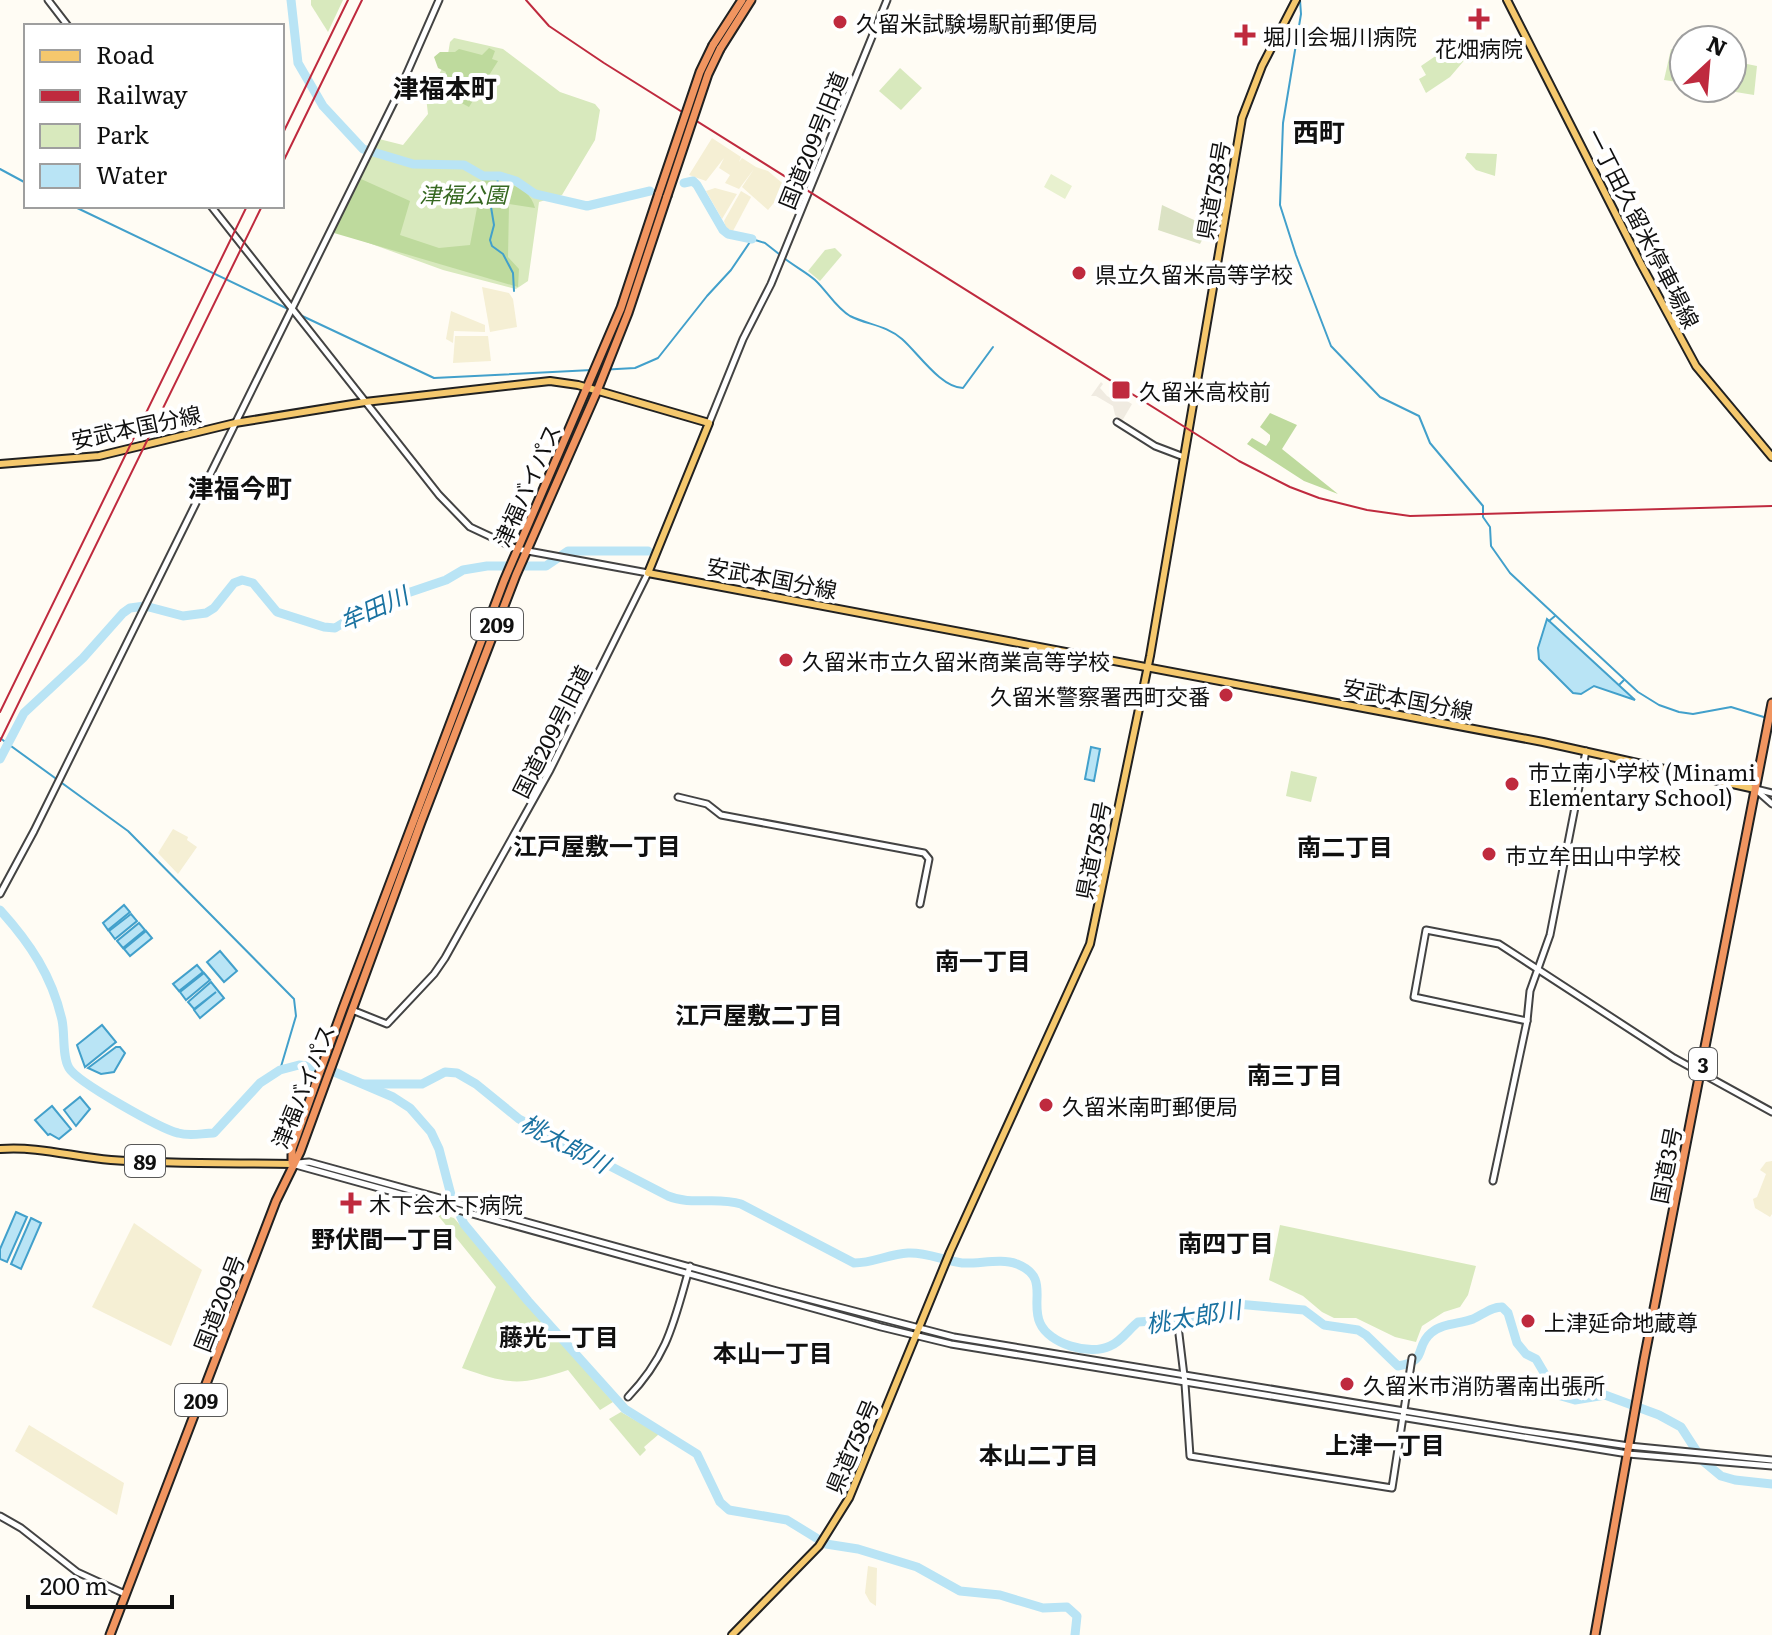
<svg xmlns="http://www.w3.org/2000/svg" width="1772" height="1635" font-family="Literata,'Noto Sans JP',serif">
<rect width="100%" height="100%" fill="#fffcf4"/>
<!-- farmland -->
<g fill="#f5efd4">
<path d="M712,138L741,157L739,162L742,158L756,167L768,171L787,187L768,210L742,187L754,169L739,189L725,183L730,175L719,168L724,158L706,181L689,175Z"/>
<path d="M715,188L737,194L722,219L706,191Z"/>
<path d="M741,191L751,197L733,231L726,228L724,221Z"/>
<path d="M482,287L509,293L513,299L517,327L490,332Z"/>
<path d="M451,311L485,325V332L454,331L453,343L446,339Z"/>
<path d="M455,336H488L491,361L453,363Z"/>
<path d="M173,829L188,837L187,840L197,847L178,874L158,853Z"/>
<path d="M1772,1161V1214L1770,1217L1755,1208L1753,1199L1757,1197L1766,1174L1760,1170L1766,1162Z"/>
<path d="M134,1223L202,1270L171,1346L92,1307Z"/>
<path d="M29,1425L124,1483L117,1515L15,1451Z"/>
<path d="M868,1566L877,1568L876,1606L870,1602L865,1593Z"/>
</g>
<!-- green -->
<g fill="#d8e9bd">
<path d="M311,0H343L328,32L311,5Z"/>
<path d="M454,38L503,49L560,92L595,104L600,110L595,140L562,195L539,202L528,281L516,289L443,270L333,230L379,139L403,145L428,114L426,97L447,60L450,42Z"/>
<path d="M1456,42L1468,56L1450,77L1426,93L1419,79L1426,75L1421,66Z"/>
<path d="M1671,49L1684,52V83L1664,80Z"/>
<path d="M1732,61L1757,66L1754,95L1711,88H1732Z"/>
<path d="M900,68L922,88L901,110L879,91Z"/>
<path d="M1467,153L1497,154L1495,176L1476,170L1465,158Z"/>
<path d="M835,248L842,255L820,281L808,271L825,250Z"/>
<path d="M1291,771L1317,777L1311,802L1286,796Z"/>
<path d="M436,1213L454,1218L613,1402L600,1410L568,1370C519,1386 511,1385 462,1368L496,1287Z"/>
<path d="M1280,1225L1476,1266L1468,1295L1460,1307L1444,1312L1422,1326L1416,1342L1395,1337L1356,1318H1334L1322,1312L1303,1296L1269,1280Z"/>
<path d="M621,1412L659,1434L644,1447L646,1450L640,1456L609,1419Z"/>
</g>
<!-- forest -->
<g fill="#beda9d">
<path d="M489,48L495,51L492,59L498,61L469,107C451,97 440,95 446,72L438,68L434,57L440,52H455L459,49L482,55Z"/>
<path d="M483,176C502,182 530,185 535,208L509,204L508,257L519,269L518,287L334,233L361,179L410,201L400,235L439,248L470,245Z"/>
<path d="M1270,413L1297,425L1282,449L1338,494L1304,481L1247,444L1252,438L1266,446L1270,440V435L1260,427Z"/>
</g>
<!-- cemetery -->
<path fill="#dbe2c4" d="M1162,205L1209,227L1200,244L1158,230Z"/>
<!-- pitch -->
<path fill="#e8f1cf" d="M1051,174L1072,186L1065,199L1044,187Z"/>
<!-- plaza -->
<path fill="#f0ebe1" d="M1101,382L1103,384L1100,388L1107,396L1116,401L1120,397L1132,404L1122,421L1115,415L1113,406L1096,396H1091Z"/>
<!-- water -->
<g fill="#b9e4f5" stroke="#42a0cb" stroke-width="2">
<path d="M1547,619L1635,700L1594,686L1581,694L1573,693L1539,659L1538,648Z"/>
<path d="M1091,747L1100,749L1094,781L1085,779Z"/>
<path d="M124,905L130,912L108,930L103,923Z"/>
<path d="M131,914L137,921L115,939L109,931Z"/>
<path d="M139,923L145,930L123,948L117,941Z"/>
<path d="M146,931L152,938L130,956L124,949Z"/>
<path d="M220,951L237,971L224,982L207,962Z"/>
<path d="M197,965L203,972L179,991L173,984Z"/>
<path d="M204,973L210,980L186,1000L180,992Z"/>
<path d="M211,982L224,998L200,1018L194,1010L216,992L194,1009L188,1002Z"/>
<path d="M102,1025L116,1042L85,1067L77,1045Z"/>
<path d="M116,1047H120L125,1053L114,1072L101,1074L88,1068Z"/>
<path d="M80,1097L90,1109L76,1126L64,1110Z"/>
<path d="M52,1106L71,1129L59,1139L50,1134L48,1135L35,1120Z"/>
<path d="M16,1212L27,1217L7,1262L0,1259V1249Z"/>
<path d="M31,1218L41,1223L21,1269L11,1264Z"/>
</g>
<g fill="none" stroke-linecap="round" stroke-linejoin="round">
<!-- stream -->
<g stroke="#42a0cb" stroke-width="2">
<path d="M1300,0L1301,14L1283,123L1280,205L1296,255L1331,346L1380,397L1419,416L1430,443L1483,506V517L1490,527L1491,546L1510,573L1638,692L1659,705L1679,712L1693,714L1731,707L1767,718"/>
<path d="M0,169L26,183"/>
<path d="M497,176L498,184L491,207L494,225L490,240L492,246L503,254L513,273L514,291"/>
<path d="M73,206L288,309"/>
<path d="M784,258C794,266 806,272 815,280C827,291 836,308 850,316C868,325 886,325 902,339C918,353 941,388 963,388L993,347"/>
<path d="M298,314L434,378L592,370"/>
<path d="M599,370L635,368L658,358L707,296L731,270L752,239L765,243L779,254"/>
<path d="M1549,621L1555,616"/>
<path d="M1619,685L1624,680"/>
<path d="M0,738L128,831L294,999L296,1016L280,1070"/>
</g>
<!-- river -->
<g stroke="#b9e4f5" stroke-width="9">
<path d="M291,0L298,63L323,106L363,149L413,164L464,165L483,176H500L516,181L535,194L587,206L650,191"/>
<path d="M684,183L693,181L697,185L723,230L728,234L752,239"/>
<path d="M0,759L24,713L83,658L123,613L130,608L145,606L183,616L206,613L214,608L234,583L242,580L253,583L277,612L324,627L335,628L372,605L446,580L463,570L487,566H546L568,551H648"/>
<path d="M0,910C30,943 52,976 62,1020C65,1034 62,1056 69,1068C77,1082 161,1129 178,1133C191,1137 202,1133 214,1133L260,1083L280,1070L299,1065L325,1068L393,1097L410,1108L431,1132L439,1149L451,1195L464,1224L528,1301L625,1409L697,1454L720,1502L729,1510L787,1520L826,1544L858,1549L917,1567L960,1591L1000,1595L1043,1608L1067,1607L1077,1616L1075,1635"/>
<path d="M364,1084H422L445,1072L457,1073L476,1084L519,1119L668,1196C692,1206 716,1196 741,1204L854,1263C873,1263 889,1254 908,1253C927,1252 944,1261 962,1263C980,1264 1001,1258 1017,1264C1050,1277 1030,1301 1040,1323C1049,1344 1090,1356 1110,1346C1121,1342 1129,1329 1138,1322L1184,1319L1237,1304L1304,1310L1324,1325L1358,1330L1366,1335L1398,1366C1429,1361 1414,1347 1431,1333C1442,1323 1460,1324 1473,1319C1484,1314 1491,1307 1502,1307L1508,1313L1517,1343L1526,1354L1536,1359L1553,1388L1561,1396L1575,1400L1605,1395L1659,1415L1681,1427L1703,1461L1721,1476L1735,1480L1772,1484"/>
</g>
<!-- minor casing -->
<g stroke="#434343" stroke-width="9">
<g id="minor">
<path d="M48,0L68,26"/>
<path d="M211,206L439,495L470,527L517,549L648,573L550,770L445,958L434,974L387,1024L352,1010"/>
<path d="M1117,422L1155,446L1184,457"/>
<path d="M709,423L743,339L771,284L887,0"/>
<path d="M1755,789L1772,804"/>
<path d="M1756,789L1772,793"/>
<path d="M678,797L707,804L721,815L924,853L929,859L920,904"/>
<path d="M0,894L34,831L396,98L439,0"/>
<path d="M1527,1021L1414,997L1426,930L1499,944L1674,1058L1772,1112"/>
<path d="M298,1163L309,1162L777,1291L954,1337L1526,1431L1629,1446L1772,1460"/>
<path d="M292,1164L881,1327L951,1344L1628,1454L1772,1466"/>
<path d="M1493,1181L1527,1021L1530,991L1550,935L1586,751"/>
<path d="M1178,1326L1185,1384L1190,1456L1392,1488L1412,1358"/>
<path d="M628,1397C669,1354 674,1321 690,1266"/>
<path d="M0,1516L21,1528L77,1572L125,1594"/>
</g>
</g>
<!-- major casing -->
<g stroke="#212121" stroke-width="10">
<g id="major">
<path d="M1507,0L1641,264L1696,366L1772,457"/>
<path d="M0,464L99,456L235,423L365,402L550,381L578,385L709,423L648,573L1543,742L1755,789"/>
<path d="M0,1149C39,1146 73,1157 111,1160C171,1164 232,1163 292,1164"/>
<path d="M732,1635L819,1546L849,1498L950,1252L1090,944L1150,656L1242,118L1262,66L1296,0"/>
</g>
</g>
<!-- highway casing -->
<g stroke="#212121" stroke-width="11">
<g id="highway">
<path d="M713,45L742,0"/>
<path d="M720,49L751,0"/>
<path d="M292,1162V1149L343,1008L504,581L621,308L659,193"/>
<path d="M110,1635L276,1201L300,1152L421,822L516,575L597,391L628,313L667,196"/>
<path d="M1595,1635L1644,1360L1772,703"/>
</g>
</g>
<!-- minor -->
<use href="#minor" stroke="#fff" stroke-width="5"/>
<!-- major -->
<use href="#major" stroke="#f5c86d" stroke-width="6"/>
<!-- highway -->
<use href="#highway" stroke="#f19560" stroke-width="7"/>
<!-- rail -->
<g stroke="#bf2a3e" stroke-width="2">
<path d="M526,0L549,26L604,63L1239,461L1290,487L1319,498L1367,510L1410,516L1772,506"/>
<path d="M282,135L348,0"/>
<path d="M282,164L362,0"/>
<path d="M0,712L247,206"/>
<path d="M0,741L262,206"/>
</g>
<!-- highway-bridge casing -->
<g stroke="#212121" stroke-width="11" stroke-linecap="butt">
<g id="highway-bridge">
<path d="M659,193L700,72L713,45"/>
<path d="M667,196L708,74L720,49"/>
</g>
</g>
<!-- highway-bridge -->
<use href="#highway-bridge" stroke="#f19560" stroke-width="7"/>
</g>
<!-- markers -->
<g fill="#bf2a3e" stroke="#fff" stroke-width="3">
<path d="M1475 7h8v8h8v8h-8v8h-8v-8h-8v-8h8z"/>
<circle cx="840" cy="22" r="8"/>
<path d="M1241 23h8v8h8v8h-8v8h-8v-8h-8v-8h8z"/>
<circle cx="1079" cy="273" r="8"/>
<rect x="1111" y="380" width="20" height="20" rx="4"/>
<circle cx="786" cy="660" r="8"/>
<circle cx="1226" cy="695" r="8"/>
<circle cx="1512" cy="784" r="8"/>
<circle cx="1489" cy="854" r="8"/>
<circle cx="1046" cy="1105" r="8"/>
<path d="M347 1191h8v8h8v8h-8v8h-8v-8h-8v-8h8z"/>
<circle cx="1528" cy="1321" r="8"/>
<circle cx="1347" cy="1384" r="8"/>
</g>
<g text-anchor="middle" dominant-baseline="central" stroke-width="8" stroke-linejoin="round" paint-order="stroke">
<!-- shield labels -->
<g fill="#fff" stroke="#585858" stroke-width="2">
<rect x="471" y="608" width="52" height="32" rx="6"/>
<rect x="1689" y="1048" width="28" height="32" rx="6"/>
<rect x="125" y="1145" width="40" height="32" rx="6"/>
<rect x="175" y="1384" width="52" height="32" rx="6"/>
</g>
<g font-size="20" font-weight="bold" fill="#101010">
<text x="497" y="624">209</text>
<text x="1703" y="1064">3</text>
<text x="145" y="1161">89</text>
<text x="201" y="1400">209</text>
</g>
<!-- poi labels -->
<g font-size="22" fill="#101010" stroke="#fff" text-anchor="start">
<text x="856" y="22">久留米試験場駅前郵便局</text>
<text x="1263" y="35">堀川会堀川病院</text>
<text x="1479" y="47" text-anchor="middle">花畑病院</text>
<text x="1095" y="273">県立久留米高等学校</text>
<text x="1139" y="390">久留米高校前</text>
<text x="802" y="660">久留米市立久留米商業高等学校</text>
<text x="1210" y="695" text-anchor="end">久留米警察署西町交番</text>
<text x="1528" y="771">市立南小学校 (Minami<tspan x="1528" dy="25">Elementary School)</tspan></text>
<text x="1505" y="854">市立牟田山中学校</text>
<text x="1062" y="1105">久留米南町郵便局</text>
<text x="369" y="1203">木下会木下病院</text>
<text x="1544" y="1321">上津延命地蔵尊</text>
<text x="1363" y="1384">久留米市消防署南出張所</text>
</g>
<!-- street labels -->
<g font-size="22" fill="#101010" stroke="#fff">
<text transform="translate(812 140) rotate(-68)">国道209号旧道</text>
<text transform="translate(1212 190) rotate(-80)">県道758号</text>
<text transform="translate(1644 228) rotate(63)">一丁田久留米停車場線</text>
<text transform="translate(136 426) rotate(-12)">安武本国分線</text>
<text transform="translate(526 485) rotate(-66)">津福バイパス</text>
<text transform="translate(772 577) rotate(11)">安武本国分線</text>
<text transform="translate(1408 698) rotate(11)">安武本国分線</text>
<text transform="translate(551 731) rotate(-63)">国道209号旧道</text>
<text transform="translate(1092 850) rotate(-79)">県道758号</text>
<text transform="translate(302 1086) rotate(-68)">津福バイパス</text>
<text transform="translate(1665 1165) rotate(-79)">国道3号</text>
<text transform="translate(218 1303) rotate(-69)">国道209号</text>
<text transform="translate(851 1446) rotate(-67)">県道758号</text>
</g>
<!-- park labels -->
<g font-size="22" font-style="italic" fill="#366821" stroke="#fff">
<text x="463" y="193">津福公園</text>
</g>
<!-- water labels -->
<g font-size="24" font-style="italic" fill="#1a72a1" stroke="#fff">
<text transform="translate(373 607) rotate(-24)">牟田川</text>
<text transform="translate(566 1142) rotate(28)">桃太郎川</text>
<text transform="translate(1193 1315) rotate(-9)">桃太郎川</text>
</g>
<!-- neighbourhood labels -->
<g font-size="24" font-weight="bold" fill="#101010" stroke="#fff">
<text x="597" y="844">江戸屋敷一丁目</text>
<text x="1345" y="845">南二丁目</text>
<text x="983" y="959">南一丁目</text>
<text x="759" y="1013">江戸屋敷二丁目</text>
<text x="1295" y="1073">南三丁目</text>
<text x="383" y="1237">野伏間一丁目</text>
<text x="1226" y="1241">南四丁目</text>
<text x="559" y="1335">藤光一丁目</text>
<text x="773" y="1351">本山一丁目</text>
<text x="1385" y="1443">上津一丁目</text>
<text x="1039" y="1453">本山二丁目</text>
</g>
<!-- quarter labels -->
<g font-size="26" font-weight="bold" fill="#101010" stroke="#fff">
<text x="445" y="86">津福本町</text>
<text x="1319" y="130">西町</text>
<text x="240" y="486">津福今町</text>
</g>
</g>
<!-- legend -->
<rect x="24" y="24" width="260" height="184" fill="#ffffff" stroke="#9f9f9f" stroke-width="2"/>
<rect x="40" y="50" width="40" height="12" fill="#f5c86d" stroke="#9f9f9f" stroke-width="2"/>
<text x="96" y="64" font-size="24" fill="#101010">Road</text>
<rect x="40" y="90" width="40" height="12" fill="#bf2a3e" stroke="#9f9f9f" stroke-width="2"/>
<text x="96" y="104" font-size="24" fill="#101010">Railway</text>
<rect x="40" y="124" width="40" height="24" fill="#d8e9bd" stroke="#9f9f9f" stroke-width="2"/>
<text x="96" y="144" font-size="24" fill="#101010">Park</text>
<rect x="40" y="164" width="40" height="24" fill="#b9e4f5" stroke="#9f9f9f" stroke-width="2"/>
<text x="96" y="184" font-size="24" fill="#101010">Water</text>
<!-- north arrow -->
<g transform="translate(1708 64) rotate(26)"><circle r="38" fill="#ffffff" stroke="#9f9f9f" stroke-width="2"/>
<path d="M0-6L14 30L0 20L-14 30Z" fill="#bf2a3e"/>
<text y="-12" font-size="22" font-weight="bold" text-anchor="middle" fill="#101010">N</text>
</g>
<!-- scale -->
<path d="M28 1595v12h144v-12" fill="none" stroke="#101010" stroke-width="4"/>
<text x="40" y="1595" font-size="24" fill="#101010" stroke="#ffffff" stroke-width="6" paint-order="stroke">200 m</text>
</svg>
